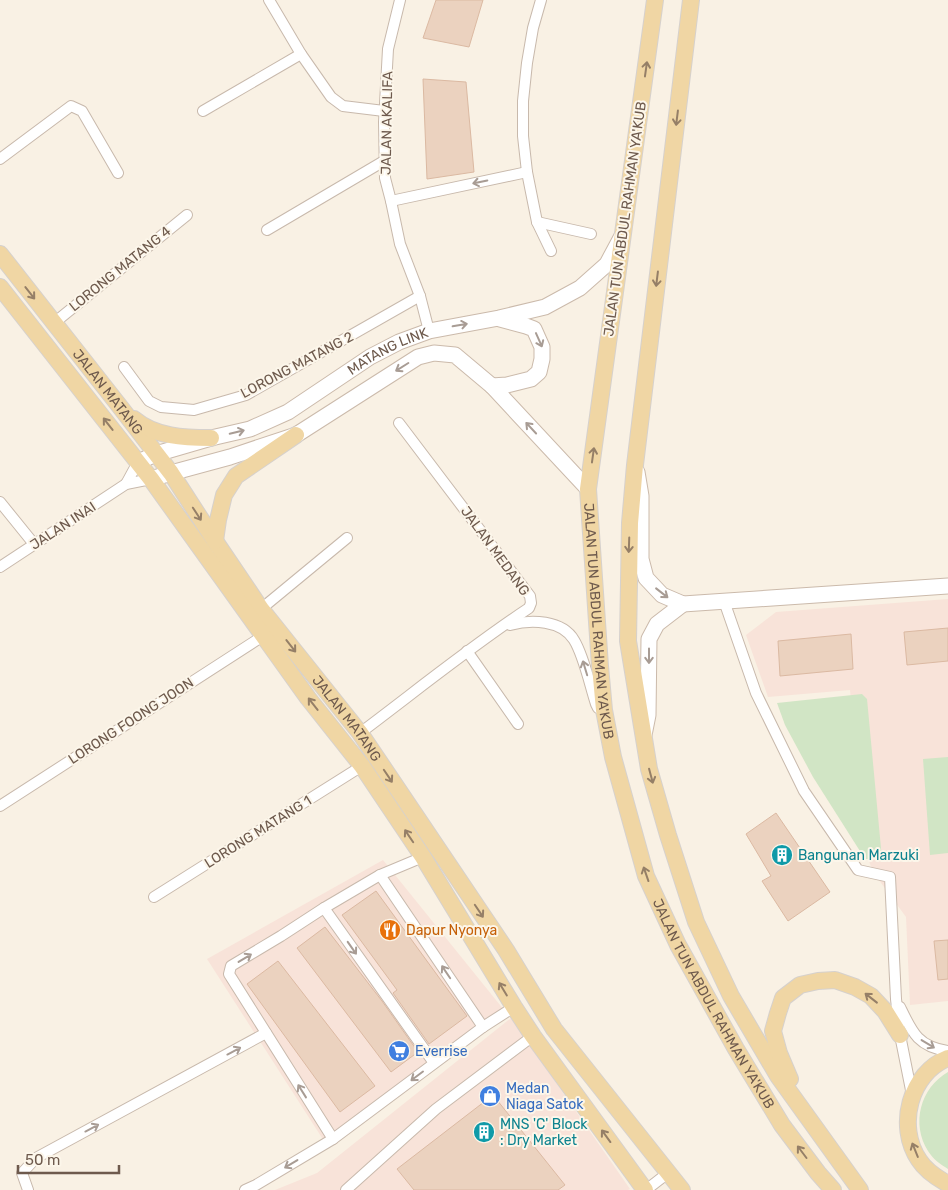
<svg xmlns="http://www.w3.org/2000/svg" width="948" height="1190" font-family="Rubik,sans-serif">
<rect width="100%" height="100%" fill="#f9f1e4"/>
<!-- commercial -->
<g fill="#f8e3d9">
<path d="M948,599V1001L910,1005L906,917L873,872L866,853L850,690L768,697L746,635L776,612Z"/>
<path d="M383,860L504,1010L324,1141L207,959Z"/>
<path d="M511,1018L630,1189L628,1190H275L317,1173Z"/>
</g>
<!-- green -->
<g fill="#d1e5c5">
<path d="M862,694L867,699L882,859H865L813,777L785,725L777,703Z"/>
<path d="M948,757V853L930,855L923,759Z"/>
<path d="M948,1072V1169C940,1164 933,1159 928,1151C911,1124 920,1088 948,1072Z"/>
</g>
<!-- building -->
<g fill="#ebd2bf" stroke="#dbb9a2">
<path d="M436,0H483L469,47L423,38Z"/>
<path d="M423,79L466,82L474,172L427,179Z"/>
<path d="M948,628V661L907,665L904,632Z"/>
<path d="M851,634L853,669L780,676L778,641Z"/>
<path d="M776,813L830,892L788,921L762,881L771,876L746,834Z"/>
<path d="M376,891L467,1016L429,1044L393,993L397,990L342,915Z"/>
<path d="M325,927L382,1001L418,1052L391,1072L297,948Z"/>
<path d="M948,940V979L938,980L934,941Z"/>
<path d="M278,961L375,1086L340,1112L247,984Z"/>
<path d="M493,1095L565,1185L558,1190H414L397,1169Z"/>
</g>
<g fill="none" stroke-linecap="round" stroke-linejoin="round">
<!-- street casing -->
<g stroke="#c8b9ac" stroke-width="12">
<g id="street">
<path d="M269,0L301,54L331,97L343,106L384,111"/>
<path d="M400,0L388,49L384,122L385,178L391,201L400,244L420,296L429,331"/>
<path d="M541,0L533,28L527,63L523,101V136L527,172L537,222L551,251"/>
<path d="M203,111L301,54"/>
<path d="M0,159L71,106L82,111L118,173"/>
<path d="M391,201L527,172"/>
<path d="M537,222L591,234"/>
<path d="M267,230L384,161"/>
<path d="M54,323L187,215"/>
<path d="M124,367L149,401L161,407L194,410L246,395L420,296"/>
<path d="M126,484L138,462"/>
<path d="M0,502L34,544"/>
<path d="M0,567L126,484L151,479"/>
<path d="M724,601L756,693L804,791L858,870L890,877L896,999L900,1035L912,1095"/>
<path d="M261,609L347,538"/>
<path d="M510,625C531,619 562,620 574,640C584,656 590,686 596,704L598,708L604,710"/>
<path d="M467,651L518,724"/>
<path d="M360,733C416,691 470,647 529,608L531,603L530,596L399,423"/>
<path d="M0,806L263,636"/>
<path d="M423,857L380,875L324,908L281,936L231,966L229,974L333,1139L483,1027L514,1007"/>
<path d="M380,875L483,1027"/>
<path d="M154,897L362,766"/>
<path d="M324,908L434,1063"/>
<path d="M900,1007C912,1032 918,1047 948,1051"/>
<path d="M28,1190L22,1173L36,1158L266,1033"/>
<path d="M245,1190L256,1185L333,1139"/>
<path d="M346,1190L436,1109L533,1036"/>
<path d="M646,1190L668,1173"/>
</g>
</g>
<!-- secondary casing -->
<g stroke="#cbbaab" stroke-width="17">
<g id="secondary">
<path d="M492,386L507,385L531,379L539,372L542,359V347L534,329L526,326L500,319"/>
<path id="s1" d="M138,462L156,454L211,438L250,429L288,412L370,357L399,342L429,331L499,318L545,307L580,288L607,264L622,236"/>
<path d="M637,472L641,496V559L646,578L662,595L683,604L948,586"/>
<path d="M151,479L171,473L230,457L296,435L418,357L434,353L455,355L492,386L588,489"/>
<path d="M644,735L648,715L649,639L657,624L683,604"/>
</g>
</g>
<!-- primary casing -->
<g stroke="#d6d1cd" stroke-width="18">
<g id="primary">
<path id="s2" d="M655,0L588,489L600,666L604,710L613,757L646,876L678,945L736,1049L782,1125L818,1173L833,1190"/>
<path d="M691,0L635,465L630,523L628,641L649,769L668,835L696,922L731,996L778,1076L860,1190"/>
<path id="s3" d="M0,254L121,408L171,473L215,541L261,609L360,733L506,950L554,1029L682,1190"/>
<path d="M0,287L151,479L308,698L362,766L423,857L514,1007L533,1036L645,1190"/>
<path d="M134,419C155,437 185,438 211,438"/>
<path d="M215,541L218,520L224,495L236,476L296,435"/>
<path d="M948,1058C910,1073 896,1126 919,1160C926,1171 937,1178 948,1184"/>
<path d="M790,1079L779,1053L773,1031L778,1013L783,998L800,985L818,981L835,980L855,987L871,996L885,1011L900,1035"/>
</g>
</g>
<!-- street -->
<use href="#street" stroke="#fff" stroke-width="10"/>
<!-- secondary -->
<use href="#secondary" stroke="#fff" stroke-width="15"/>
<!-- primary -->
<use href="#primary" stroke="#f0d6a4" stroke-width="16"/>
</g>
<!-- one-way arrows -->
<defs><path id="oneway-shaft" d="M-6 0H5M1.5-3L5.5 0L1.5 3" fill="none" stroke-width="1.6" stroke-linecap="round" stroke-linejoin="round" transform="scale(1.25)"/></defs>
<g stroke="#957f67">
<use href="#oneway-shaft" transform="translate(646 69) rotate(-82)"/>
<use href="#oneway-shaft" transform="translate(677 118) rotate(97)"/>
<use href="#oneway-shaft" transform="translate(657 279) rotate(97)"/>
<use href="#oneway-shaft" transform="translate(30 293) rotate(52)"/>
<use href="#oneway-shaft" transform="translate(108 424) rotate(-128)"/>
<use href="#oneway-shaft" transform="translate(593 455) rotate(-82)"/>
<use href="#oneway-shaft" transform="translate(197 514) rotate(57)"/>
<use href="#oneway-shaft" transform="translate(629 545) rotate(92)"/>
<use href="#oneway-shaft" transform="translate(291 646) rotate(52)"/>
<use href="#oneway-shaft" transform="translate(313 704) rotate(-128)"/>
<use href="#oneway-shaft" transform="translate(388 776) rotate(56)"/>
<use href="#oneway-shaft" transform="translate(651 776) rotate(75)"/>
<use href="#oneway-shaft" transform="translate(409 836) rotate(-124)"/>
<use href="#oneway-shaft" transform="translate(646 874) rotate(-109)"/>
<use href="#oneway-shaft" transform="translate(479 911) rotate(56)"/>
<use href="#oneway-shaft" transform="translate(503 989) rotate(-121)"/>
<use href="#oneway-shaft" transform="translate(871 998) rotate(-142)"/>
<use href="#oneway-shaft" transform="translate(606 1136) rotate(-126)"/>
<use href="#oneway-shaft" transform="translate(915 1150) rotate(-112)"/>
<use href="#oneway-shaft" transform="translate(802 1152) rotate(-127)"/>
</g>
<g stroke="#a89c94">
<use href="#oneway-shaft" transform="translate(480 182) rotate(168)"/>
<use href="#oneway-shaft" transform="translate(460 325) rotate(-10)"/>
<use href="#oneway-shaft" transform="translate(539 340) rotate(66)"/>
<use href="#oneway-shaft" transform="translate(402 367) rotate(148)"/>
<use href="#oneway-shaft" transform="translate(531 428) rotate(-133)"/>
<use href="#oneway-shaft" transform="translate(237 432) rotate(-13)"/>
<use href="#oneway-shaft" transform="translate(662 593) rotate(38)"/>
<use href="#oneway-shaft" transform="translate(649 656) rotate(90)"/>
<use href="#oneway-shaft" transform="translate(585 668) rotate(-107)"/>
<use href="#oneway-shaft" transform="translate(352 948) rotate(55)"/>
<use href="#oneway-shaft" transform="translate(245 958) rotate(-31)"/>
<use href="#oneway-shaft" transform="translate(446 972) rotate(-124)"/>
<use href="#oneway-shaft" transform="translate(928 1044) rotate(31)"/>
<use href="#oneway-shaft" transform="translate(234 1051) rotate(-28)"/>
<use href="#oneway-shaft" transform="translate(417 1076) rotate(143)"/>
<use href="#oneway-shaft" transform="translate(302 1091) rotate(-122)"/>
<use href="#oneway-shaft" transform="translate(92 1128) rotate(-28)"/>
<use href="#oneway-shaft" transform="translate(291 1164) rotate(149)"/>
</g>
<!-- icons -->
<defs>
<g id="building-disc" transform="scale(1.125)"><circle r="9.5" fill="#0f9aa8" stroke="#fcf6ea"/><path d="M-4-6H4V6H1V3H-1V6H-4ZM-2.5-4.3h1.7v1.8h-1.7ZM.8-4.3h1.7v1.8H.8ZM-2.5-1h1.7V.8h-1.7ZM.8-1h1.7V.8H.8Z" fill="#fff"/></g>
<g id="restaurant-disc" transform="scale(1.125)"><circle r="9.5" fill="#e8710a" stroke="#fcf6ea"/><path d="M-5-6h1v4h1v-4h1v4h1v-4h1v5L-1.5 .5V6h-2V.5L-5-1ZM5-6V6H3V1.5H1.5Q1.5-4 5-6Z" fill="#fff"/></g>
<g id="supermarket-disc" transform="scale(1.125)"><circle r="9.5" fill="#3f7fe0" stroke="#fcf6ea"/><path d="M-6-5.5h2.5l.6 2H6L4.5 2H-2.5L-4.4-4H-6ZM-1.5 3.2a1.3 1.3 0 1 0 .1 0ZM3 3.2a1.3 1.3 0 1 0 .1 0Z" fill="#fff"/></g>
<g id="shop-disc" transform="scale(1.125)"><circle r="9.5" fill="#3f7fe0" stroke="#fcf6ea"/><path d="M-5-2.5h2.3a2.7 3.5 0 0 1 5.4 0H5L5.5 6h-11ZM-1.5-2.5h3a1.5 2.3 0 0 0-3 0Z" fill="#fff"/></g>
</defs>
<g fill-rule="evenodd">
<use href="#building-disc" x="782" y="855"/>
<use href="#restaurant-disc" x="390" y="930"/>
<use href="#supermarket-disc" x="399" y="1051"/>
<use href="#shop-disc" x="490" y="1096"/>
<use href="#building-disc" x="484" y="1132"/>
</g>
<g text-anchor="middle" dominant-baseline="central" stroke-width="4" stroke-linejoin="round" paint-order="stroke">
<!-- street labels -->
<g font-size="14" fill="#6e5a4d" stroke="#fcf6ea">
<text transform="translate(387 123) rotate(-89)">JALAN AKALIFA</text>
<text transform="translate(625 219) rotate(-82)">JALAN TUN ABDUL RAHMAN YA'KUB</text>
<text transform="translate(120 269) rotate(-39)">LORONG MATANG 4</text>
<text stroke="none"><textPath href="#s1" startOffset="276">MATANG LINK</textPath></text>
<text transform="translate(297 365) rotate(-28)">LORONG MATANG 2</text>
<text stroke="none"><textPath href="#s3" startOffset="175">JALAN MATANG</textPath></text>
<text transform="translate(63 526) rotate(-33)">JALAN INAI</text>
<text transform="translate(495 551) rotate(54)">JALAN MEDANG</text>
<text stroke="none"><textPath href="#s2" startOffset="626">JALAN TUN ABDUL RAHMAN YA'KUB</textPath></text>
<text stroke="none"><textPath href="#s3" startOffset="580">JALAN MATANG</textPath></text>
<text transform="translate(131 721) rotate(-33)">LORONG FOONG JOON</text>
<text transform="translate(258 832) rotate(-32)">LORONG MATANG 1</text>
<text stroke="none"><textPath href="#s2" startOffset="1031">JALAN TUN ABDUL RAHMAN YA'KUB</textPath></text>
</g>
<!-- culture labels -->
<g font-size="14" fill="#0d838f" stroke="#fcf6ea" text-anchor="start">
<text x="798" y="855">Bangunan Marzuki</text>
<text x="500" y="1124">MNS 'C' Block<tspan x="500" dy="16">: Dry Market</tspan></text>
</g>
<!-- food labels -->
<g font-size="14" fill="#c56008" stroke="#fcf6ea" text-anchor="start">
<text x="406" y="930">Dapur Nyonya</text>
</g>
<!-- shop labels -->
<g font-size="14" fill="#366cbe" stroke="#fcf6ea" text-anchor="start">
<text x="415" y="1051">Everrise</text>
<text x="506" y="1088">Medan<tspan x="506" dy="16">Niaga Satok</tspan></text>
</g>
</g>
<!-- scale -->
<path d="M18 1165v8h101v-8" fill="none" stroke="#6e5a4d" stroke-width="2.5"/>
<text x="25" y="1165" font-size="15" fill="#6e5a4d" stroke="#fcf6ea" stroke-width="4" paint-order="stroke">50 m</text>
</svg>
